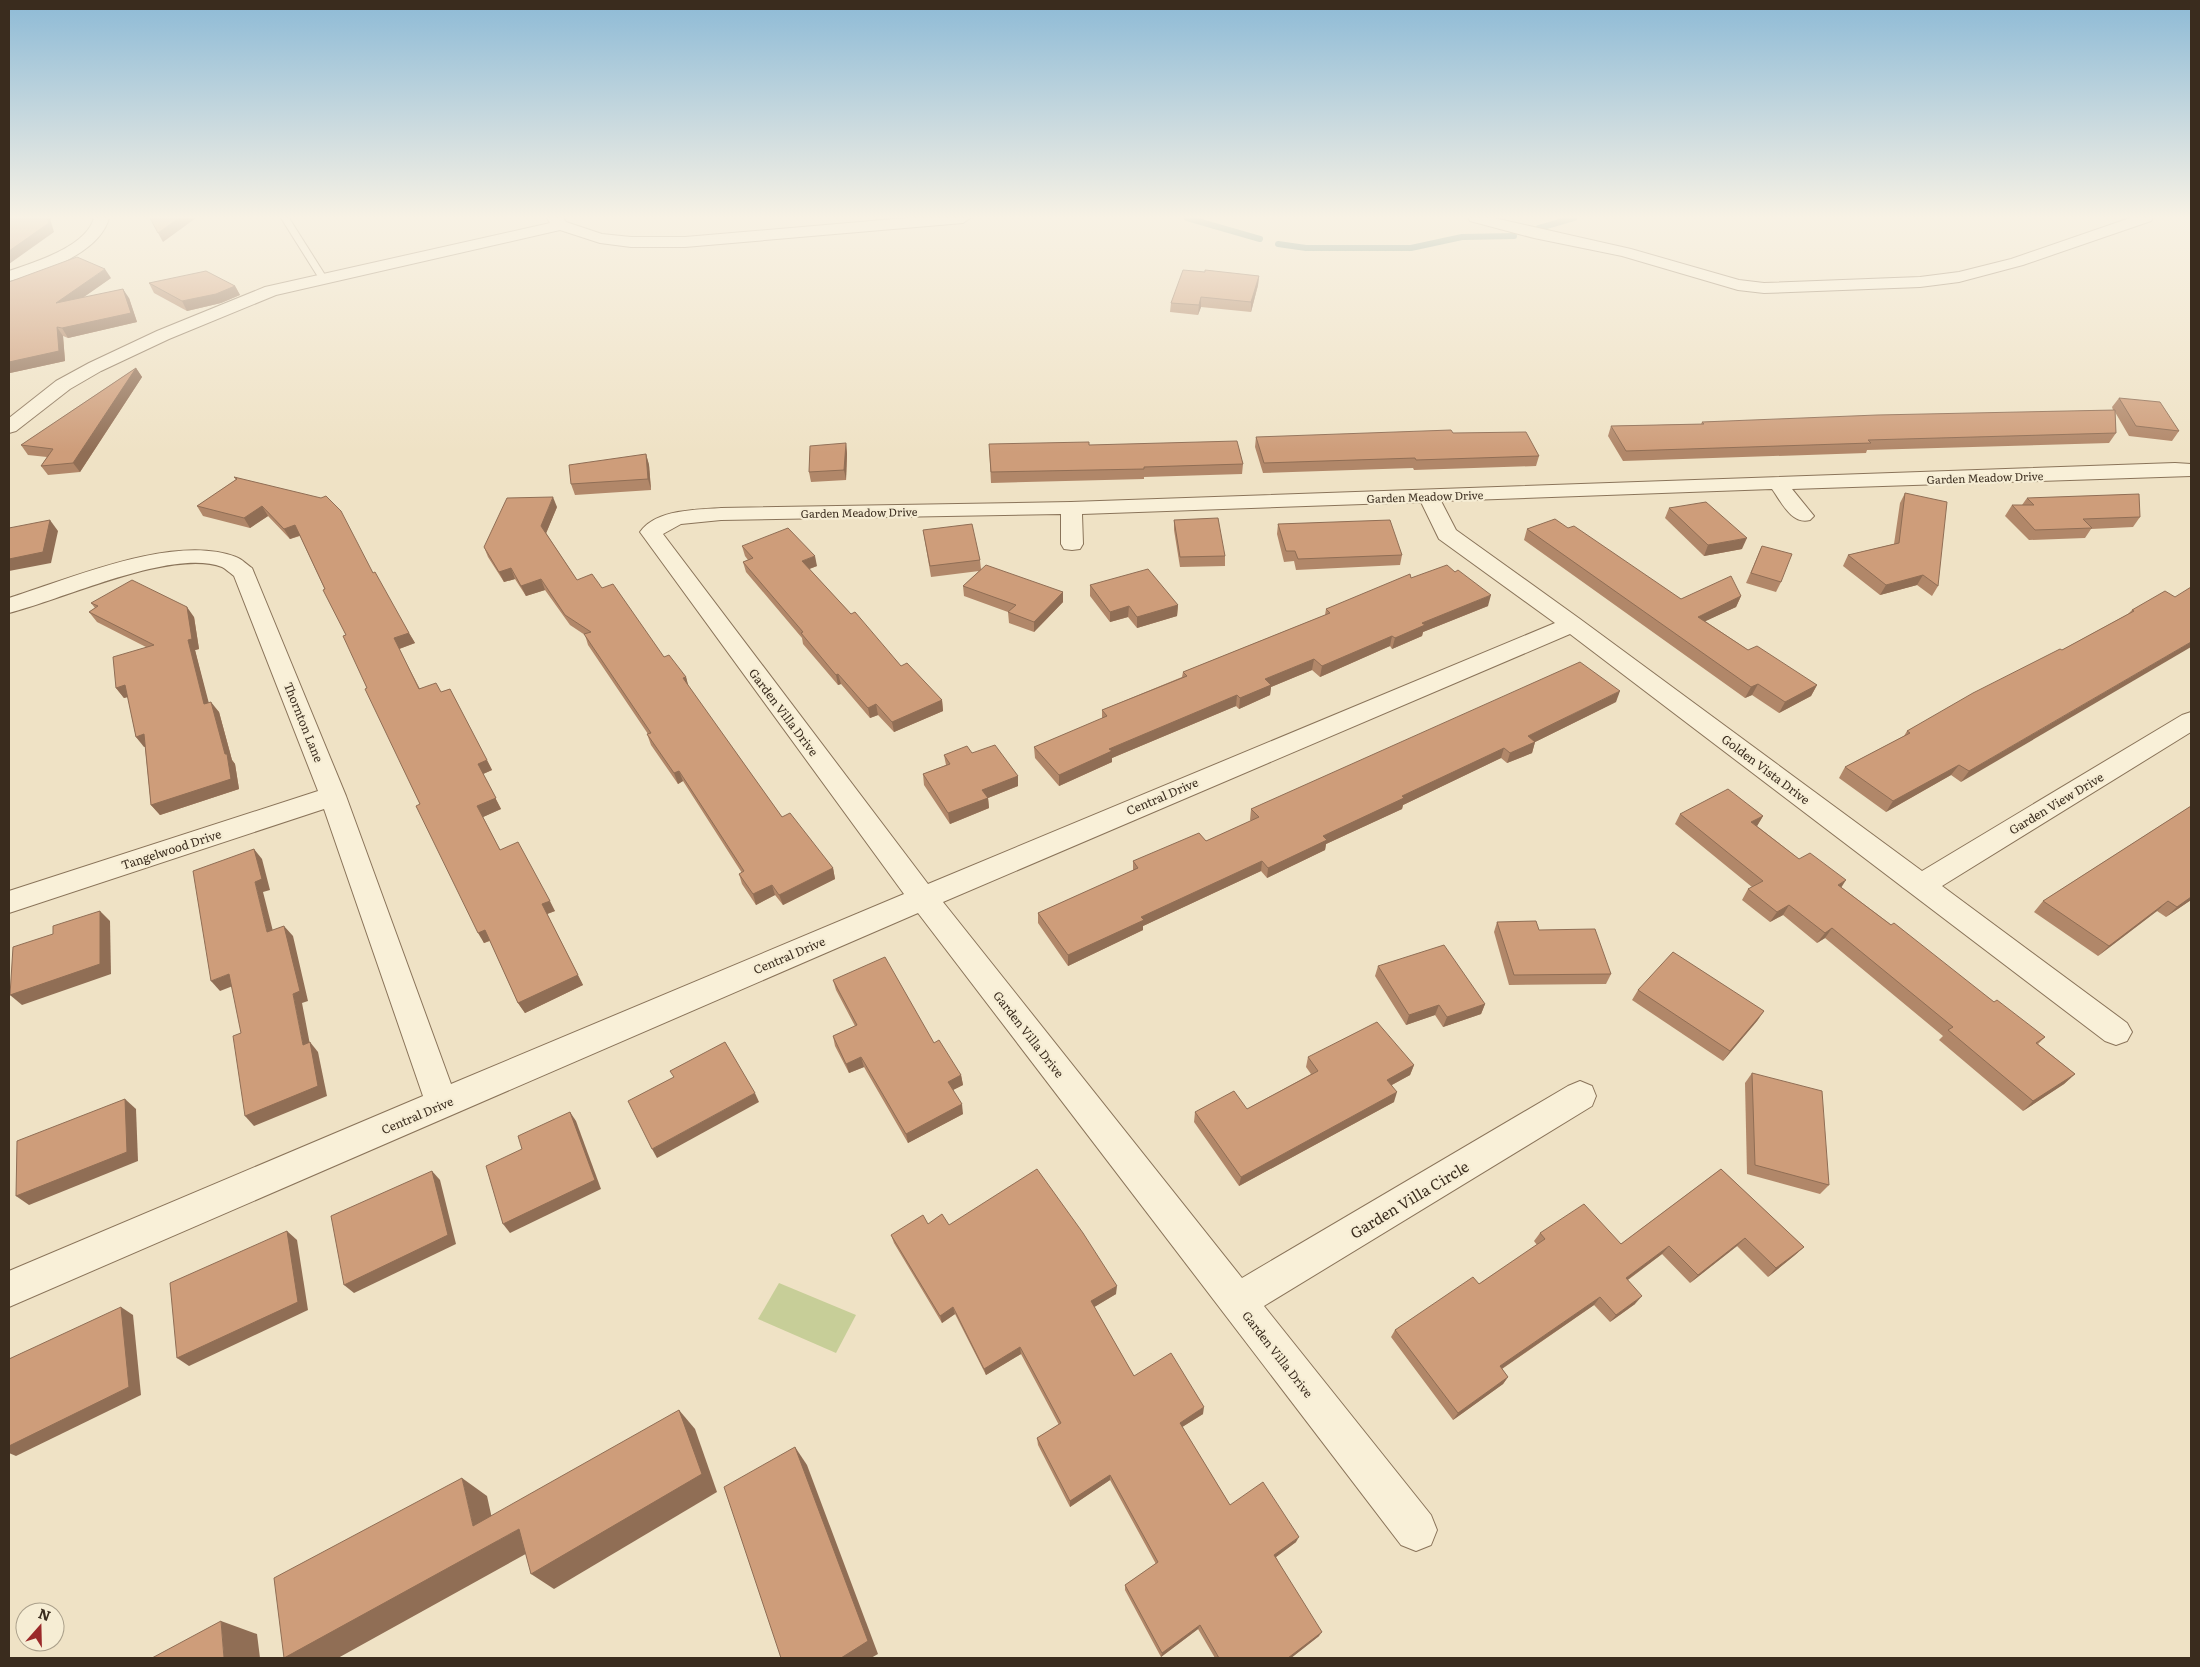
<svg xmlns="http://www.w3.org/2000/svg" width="2200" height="1667" font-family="Literata,serif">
<rect width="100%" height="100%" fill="#efe2c5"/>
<!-- green -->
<path fill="#c7ce98" d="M779,1283L856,1315L836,1353L758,1319Z"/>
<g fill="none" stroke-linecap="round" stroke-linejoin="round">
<!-- stream -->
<g stroke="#6d9188" stroke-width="6">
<path d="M1187,218L1260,239"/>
<path d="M1539,228L1574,218"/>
<path d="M1278,244L1306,248H1411L1462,237L1514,236"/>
</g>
<!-- lane casing -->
<g stroke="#8a745a" stroke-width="2">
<path id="lane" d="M281,218H289L327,278L326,280H320Z"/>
</g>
<!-- street casing -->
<g stroke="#8a745a" stroke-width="2">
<g id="street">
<path d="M94,218H109C100,253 41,274 9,281V271C35,262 86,247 94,218Z"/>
<path d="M547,218H563L566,222L602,234L631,237H685L906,218H970L963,223L685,247H631L600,243L560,230L276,295L169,339L101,371L70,389L16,431L9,433V418L56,381L89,363L157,331L265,287L550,223Z"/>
<path d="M1468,218H1494L1631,249L1739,280L1764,283L1920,277L1959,272L2011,259L2130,218H2153L2151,221L2023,265L1959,282L1920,287L1764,293L1738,290L1622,256L1534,238L1470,221Z"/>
<path d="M2175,463L2191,464V476L1792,489L1814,516L1810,520C1792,525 1782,503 1772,489L1441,501L1456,530L1580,619L1922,871L2182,715L2191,712V732L1942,886L2127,1023L2132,1032L2127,1041L2116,1045L2105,1041L1570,634L943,902L1242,1278L1568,1086L1580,1081L1592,1086L1596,1096L1592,1106L1264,1306L1431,1515L1437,1530L1431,1545L1416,1551L1401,1545L918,913L9,1307V1271L423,1096L324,809L9,913V891L318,791L234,576C230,573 226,569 222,567C172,548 62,600 9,613V598C69,579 175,533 236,557C242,559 247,565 252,568L346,796L451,1084L904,894L640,532C656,509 696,510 721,508L1071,502ZM1421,502L1439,539L1555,623L928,884L663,534L681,524L721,520L1061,514V544L1064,549L1072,550L1080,549L1083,544L1082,514Z"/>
</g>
</g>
<!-- lane -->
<use href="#lane" fill="#f9f0d8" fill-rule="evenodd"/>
<!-- street -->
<use href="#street" fill="#f9f0d8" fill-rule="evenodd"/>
</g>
<!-- wall -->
<g fill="#b18769">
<path d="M1205,272L1259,276L1258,285L1251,312L1201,307L1198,315L1170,312L1171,303Z"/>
<path d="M111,278L84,297L129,298L137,322L68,338L63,336L65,361L10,373L9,282Z"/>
<path d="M149,283L235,286L240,295L221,303L187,311L154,293Z"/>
<path d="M136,368L142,377L80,472L48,475L41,466L47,457L28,455L21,445Z"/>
<path d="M2119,398L2179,431L2172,441L2129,436L2115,412L2116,433L2109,443L1867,450L1866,453L1623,461L1608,436L1611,426L1701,424L1702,422L2113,410L2112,407Z"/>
<path d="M1453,433L1539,456L1536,466L1414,470L1413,468L1263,473L1255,447L1256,437Z"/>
<path d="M846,443L847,454L846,480L811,482L809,472Z"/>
<path d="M989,444L1089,445L1243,464L1242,474L1144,477V479L991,483Z"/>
<path d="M646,454L649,465L651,490L575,495L571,484Z"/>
<path d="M234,477L373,573L415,643L399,649L420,689L441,692L450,689L492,770L483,774L501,809L483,817L500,850L555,911L547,914L583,985L525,1013L518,1003L490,941L484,943L420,804L367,688L346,635L300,536L290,539L268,516L250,528L203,516L197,506L236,480Z"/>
<path d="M1905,493L1938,586L1932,596L1917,585L1880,595L1843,566L1848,555L1894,544L1900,503Z"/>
<path d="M2027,498L2140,517L2133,527L2091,529L2085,538L2029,540L2005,516L2012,505H2022Z"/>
<path d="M557,507L546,533L577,580L602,588L664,657L686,677L688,686L782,817L833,868L835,879L783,905L775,895L756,905L742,884L739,874L742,873L683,781L678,784L651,745L647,734H648L588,645L585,635L570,625L545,590L526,596L515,579L504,582L488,557L484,547Z"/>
<path d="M1669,508L1742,549L1704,556L1665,518Z"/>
<path d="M1174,520L1225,556V566L1180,567L1174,530Z"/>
<path d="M1278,524L1402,555L1400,565L1296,570L1294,561L1284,562L1277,534Z"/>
<path d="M1568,528L1681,599L1741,596L1736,607L1705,621L1748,650L1817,685L1811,696L1779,713L1752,695L1745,698L1524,540L1527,529Z"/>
<path d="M923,530L980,560L981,569L1063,592V602L1034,632L1009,623L1008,612L964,596L963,586L979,571L931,577Z"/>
<path d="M742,546L817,566L809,569L851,614L901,666L942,700L943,711L894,732L878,715L870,718L841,684L838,685L803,644L802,638L746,572L743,562L748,560L745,556Z"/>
<path d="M1762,546L1781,582L1776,592L1746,583Z"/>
<path d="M1411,578L1488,606L1423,632L1422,636L1392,649L1390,646L1320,677L1312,670L1271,687L1270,695L1239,709L1236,706L1112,758V762L1059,786L1035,758L1034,747L1102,719V710L1182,677L1183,672L1325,615L1326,609Z"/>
<path d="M1090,585L1178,605L1177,616L1137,628L1128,617L1110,622L1090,596Z"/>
<path d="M2175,597L1961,782L1951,775L1886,812L1839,778L1845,767L1904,736L1907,731L2062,650L2128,614L2132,610Z"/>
<path d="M91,603L194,617L199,649L195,650L208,703L219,712L232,760L235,764L239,789L160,815L151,805L145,747L136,737L128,697L124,698L116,688L146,647L97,622L89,612L95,608Z"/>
<path d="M1616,702L1535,742L1532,753L1507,763L1501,758L1403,805L1402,809L1326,844L1325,850L1267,878L1261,871L1143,926V930L1068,966L1038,923V913L1133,871V861L1206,841L1251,821L1250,820L1251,809Z"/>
<path d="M972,753L1018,776V786L988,798L989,808L950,824L924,785L923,774L946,765L944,755Z"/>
<path d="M2191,806V900L2166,917L2157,911L2098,956L2034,912L2043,901Z"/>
<path d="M1680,814L1763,816L1757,826L1799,859L1841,887L1994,1002L2045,1037L2038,1044L2075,1074L2064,1084L2023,1111L1939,1040L1943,1036L1825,938L1817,943L1783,915L1770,922L1742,900L1748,889L1752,887L1675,824Z"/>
<path d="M1497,922L1539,930L1611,974L1606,984L1509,985L1494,932Z"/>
<path d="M1378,966L1485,1004L1481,1014L1443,1027L1435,1015L1406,1025L1375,976Z"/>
<path d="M833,980L934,1043L961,1075L963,1085L953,1090L963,1114L908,1143L864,1067L849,1073L835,1046L833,1036L855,1026L836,990Z"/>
<path d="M1638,990L1764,1011L1757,1021L1723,1061L1632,1000Z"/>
<path d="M1308,1057L1414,1065L1410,1075L1392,1085L1394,1102L1239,1186L1194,1122L1195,1112L1247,1109L1311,1074L1306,1067Z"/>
<path d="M1752,1073L1829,1185L1820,1194L1747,1174L1745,1083Z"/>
<path d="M1721,1169L1804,1247L1795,1255L1768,1277L1737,1246L1690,1283L1662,1254L1628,1280L1635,1304L1610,1322L1594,1305L1502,1369L1508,1377L1503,1384L1453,1420L1391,1337L1395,1330L1479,1284L1537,1245L1534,1241L1540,1233L1621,1244Z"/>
<path d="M928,1224L949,1225L1116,1294L1094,1307L1134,1376L1203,1414L1182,1427L1230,1505L1296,1542L1276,1557L1319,1636L1291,1658H1215L1198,1629L1161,1657L1125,1590V1585L1156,1564L1110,1480L1070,1507L1038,1445L1037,1438L1059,1425L1021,1354L986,1375L955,1314L942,1323L894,1243L891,1235Z"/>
</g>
<!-- shaded-wall -->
<g fill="#906e55">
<path d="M47,218H50L54,232L9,264V251Z"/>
<path d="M179,218H196L163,242L158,233Z"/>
<path d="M105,269L111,278L62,312L56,303Z"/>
<path d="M1259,276L1258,285L1251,312V302Z"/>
<path d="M235,286L240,295L221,303L187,311L182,301Z"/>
<path d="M123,289L129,298L137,322L68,338L62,328Z"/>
<path d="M1201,297V307L1198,315L1199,305Z"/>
<path d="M57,327L63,336L65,361L10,373L9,370V362Z"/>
<path d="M136,368L142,377L80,472L73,463Z"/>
<path d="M846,443L847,454L846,480L844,470Z"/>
<path d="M646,454L649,465L651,490L648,479Z"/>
<path d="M553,497L557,507L545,536L541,526Z"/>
<path d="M262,506L268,516L250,528L244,518Z"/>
<path d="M50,520L58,531L51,563L9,571V559Z"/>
<path d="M295,525L301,535L290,539L284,529Z"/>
<path d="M1747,538L1742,549L1704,556L1708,545Z"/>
<path d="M815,556L817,566L804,571L802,561Z"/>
<path d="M511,568L515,579L504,582L499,572Z"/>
<path d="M1923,575L1917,585L1880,595L1886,585Z"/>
<path d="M541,579L545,590L526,596L521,586Z"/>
<path d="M1063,592V602L1034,632V622Z"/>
<path d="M1491,595L1488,606L1423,632L1422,636L1392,649L1395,638L1422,623Z"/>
<path d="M1741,596L1736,607L1693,627L1698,617Z"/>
<path d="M1178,605L1177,616L1137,628V617Z"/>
<path d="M1129,606L1128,617L1110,622V612Z"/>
<path d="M187,607L194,617L199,649L195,650L212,715L204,704L188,640Z"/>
<path d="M409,633L415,643L399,649L394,638Z"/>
<path d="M1392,636L1390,646L1320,677L1322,666Z"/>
<path d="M2191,642V647L1961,782L1969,771Z"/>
<path d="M1314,659L1312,670L1271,687L1270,695L1239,709L1240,698L1265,679Z"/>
<path d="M838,674L841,684L838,685L836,675Z"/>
<path d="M686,677L689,688L683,678Z"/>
<path d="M1758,684L1752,695L1745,698L1751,687Z"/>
<path d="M125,685L134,695L124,698L116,688Z"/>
<path d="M1817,685L1811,696L1779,713L1785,702Z"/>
<path d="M1620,691L1616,702L1525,747L1528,736Z"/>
<path d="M1237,695L1236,706L1112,758V762L1059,786V775L1109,749Z"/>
<path d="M942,700L943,711L894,732L892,722Z"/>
<path d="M211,702L219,712L232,760L235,764L239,789L160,815L151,805L225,754Z"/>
<path d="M876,704L878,715L870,718L868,708Z"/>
<path d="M144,734L152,745L144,747L136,737Z"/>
<path d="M1535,742L1532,753L1507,763L1510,753Z"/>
<path d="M1504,748L1501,758L1403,805L1402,809L1326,844L1325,850L1267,878L1268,868L1323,836L1402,796Z"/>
<path d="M487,760L492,770L483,774L501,809L483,817L477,806L478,764Z"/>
<path d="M1959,765L1951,775L1886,812L1893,801Z"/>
<path d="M679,771L683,781L678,784L674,773Z"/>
<path d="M1018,776V786L988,798L989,808L950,824L948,813L982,790Z"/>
<path d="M1763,816L1757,826L1751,822Z"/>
<path d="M254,849L262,859L270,890L263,892L276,943L267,932L255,882Z"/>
<path d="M1262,861L1261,871L1143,926V930L1068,966V955L1141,917Z"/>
<path d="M833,868L835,879L783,905L779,895Z"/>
<path d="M1846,880L1839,891L1838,885Z"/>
<path d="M772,885L775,895L756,905L753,894Z"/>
<path d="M2191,897V900L2166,917L2177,907Z"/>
<path d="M550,901L555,911L547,914L583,985L525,1013L518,1003L542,904Z"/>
<path d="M2168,901L2157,911L2098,956L2109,946Z"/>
<path d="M1789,905L1783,915L1770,922L1777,912Z"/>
<path d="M100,911L110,921L111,974L22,1005L10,995Z"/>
<path d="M284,926L293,936L308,1001L302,1003L312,1055L303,1045L293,994Z"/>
<path d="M1832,928L1825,938L1817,943L1825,933Z"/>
<path d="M485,930L491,940L484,943L478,933Z"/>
<path d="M229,974L238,984L220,991L211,981Z"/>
<path d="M1485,1004L1481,1014L1443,1027L1447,1017Z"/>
<path d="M1439,1005L1435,1015L1406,1025L1409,1015Z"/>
<path d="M1764,1011L1757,1021L1723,1061L1730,1051Z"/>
<path d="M310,1042L318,1052L327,1096L254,1126L245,1116Z"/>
<path d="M861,1057L864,1067L849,1073L846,1064Z"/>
<path d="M1414,1065L1410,1075L1384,1089L1387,1080Z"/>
<path d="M2075,1074L2064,1084L2023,1111L2033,1101Z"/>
<path d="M961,1075L963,1085L949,1092L948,1082Z"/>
<path d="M1397,1092L1394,1102L1239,1186L1241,1177Z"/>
<path d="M755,1093L759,1102L657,1158L652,1149Z"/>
<path d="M125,1099L136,1109L138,1161L29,1205L16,1196Z"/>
<path d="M962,1104L963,1114L908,1143L906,1134Z"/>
<path d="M570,1112L576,1121L601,1189L510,1233L503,1224Z"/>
<path d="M432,1171L440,1180L456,1244L354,1293L344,1285Z"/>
<path d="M287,1231L297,1240L308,1310L189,1366L177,1358Z"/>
<path d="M1745,1238L1737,1246L1690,1283L1698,1275Z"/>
<path d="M1669,1246L1662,1254L1619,1286L1626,1278Z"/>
<path d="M1804,1247L1795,1255L1768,1277L1776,1268Z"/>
<path d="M1117,1286L1116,1294L1091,1309V1301Z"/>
<path d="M1642,1296L1635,1304L1610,1322L1616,1315Z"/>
<path d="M1600,1297L1594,1305L1494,1374L1500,1366Z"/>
<path d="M121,1307L133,1315L141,1395L16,1456L9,1453V1446Z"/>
<path d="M953,1307L955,1314L942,1323L940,1316Z"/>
<path d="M1020,1347L1021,1354L986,1375L984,1369Z"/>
<path d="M1508,1377L1503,1384L1453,1420L1458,1413Z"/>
<path d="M1204,1407L1203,1414L1179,1429L1180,1423Z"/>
<path d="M679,1410L695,1429L717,1492L554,1589L531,1574Z"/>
<path d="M795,1447L807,1465L878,1654L871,1658H841Z"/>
<path d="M1110,1475V1480L1070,1507V1501Z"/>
<path d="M462,1478L487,1496L497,1541L519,1529L542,1545L338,1658H284L473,1526Z"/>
<path d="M1299,1537L1296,1542L1272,1560L1274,1555Z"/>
<path d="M221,1621L257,1634L260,1658H224Z"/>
<path d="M1200,1625L1198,1629L1161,1657L1162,1653Z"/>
<path d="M1322,1632L1319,1636L1291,1658H1288Z"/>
</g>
<!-- building -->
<g fill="#ce9d7a" stroke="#906e55">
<path d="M9,218H47L49,223L9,251Z"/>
<path d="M150,218H179L158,233Z"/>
<path d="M77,257L105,269L56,303L123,289L131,313L62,328L57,327L59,351L9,362V282Z"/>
<path d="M1183,270L1205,272V270L1259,276L1251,302L1201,297L1199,305L1171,303Z"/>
<path d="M206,271L235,286L216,294L182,301L149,283Z"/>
<path d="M136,368L73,463L41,466L53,449L21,445Z"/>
<path d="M2119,398L2160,402L2179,431L2136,426Z"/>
<path d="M2115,410L2116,433L1868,440L1871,443L1626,451L1611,426L1704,424L1702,422L1877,415Z"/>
<path d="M1451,430L1453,433L1526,432L1539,456L1416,460L1415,458L1264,463L1256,437Z"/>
<path d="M1237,441L1243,464L1144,467V469L991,472L989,444L1089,442V445Z"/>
<path d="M846,443L844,470L809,472L810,446Z"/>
<path d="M646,454L648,479L571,484L569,465Z"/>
<path d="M234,477L321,498L326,496L341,511L373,573L375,572L409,633L394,638L419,689L436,683L441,692L450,689L487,760L478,764L496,798L477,806L500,850L518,842L550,901L542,904L578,975L518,1003L485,930L478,933L416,806L420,804L365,689L367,688L343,636L346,635L323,590L325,589L295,525L284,529L262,506L244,518L197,506L237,479Z"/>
<path d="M1905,493L1947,502L1938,586L1923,575L1886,585L1848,555L1899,543Z"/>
<path d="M2139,494L2140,517L2083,519L2092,528L2035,530L2012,505H2034L2027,498Z"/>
<path d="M553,497L541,526L577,580L592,574L602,588L613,584L664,657L669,655L686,677L683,678L782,817L790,813L833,868L779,895L772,885L753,894L739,874L744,871L679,771L674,773L647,734L651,733L584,634L591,632L565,615L541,579L521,586L511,568L499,572L484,547L507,498Z"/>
<path d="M1706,502L1747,538L1708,545L1669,508Z"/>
<path d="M1218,518L1225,556L1180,557L1174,520Z"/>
<path d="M1555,519L1568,528L1574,526L1681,599L1731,576L1741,596L1698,617L1748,650L1757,646L1817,685L1785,702L1758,684L1751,687L1527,529Z"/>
<path d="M50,520L43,552L9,559V528Z"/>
<path d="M1390,520L1402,555L1298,559L1295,551H1286L1278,524Z"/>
<path d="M972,524L980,560L930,566L923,530Z"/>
<path d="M788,528L815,556L802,561L851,614L855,612L901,666L907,663L942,700L892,722L876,704L868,708L838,674L836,675L801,633L803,632L743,562L753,558L742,546Z"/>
<path d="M1762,546L1792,554L1781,582L1751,573Z"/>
<path d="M986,565L1063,592L1034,622L1008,612L1016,605L963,586Z"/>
<path d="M1447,565L1455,572L1458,570L1491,595L1422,623L1425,625L1395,638L1392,636L1322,666L1314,659L1265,679L1271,685L1240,698L1237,695L1109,749L1112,751L1059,775L1034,747L1107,716L1102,710L1187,676L1183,672L1330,613L1326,609L1410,574L1411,578Z"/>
<path d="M1148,569L1178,605L1137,617L1129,606L1110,612L1090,585Z"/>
<path d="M132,580L187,607L192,639L188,640L204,704L211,702L225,754H227L231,779L151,805L144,734L136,737L125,685L116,688L113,657L154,645L89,612L98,606L91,603Z"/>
<path d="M2191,587V642L1969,771L1959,765L1893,801L1845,767L1910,733L1907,731L1973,693L2060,649L2062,650L2134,611L2132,610L2165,591L2175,597Z"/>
<path d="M1580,662L1620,691L1528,736L1535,742L1510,753L1504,748L1402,796L1404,798L1323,836L1327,840L1268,868L1262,861L1141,917L1144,920L1068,955L1038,913L1138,868L1133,861L1199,833L1206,841L1259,817L1251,809Z"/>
<path d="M995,745L1018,776L982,790L988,798L948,813L923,774L950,764L944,755L967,746L972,753Z"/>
<path d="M1728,789L1763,816L1751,822L1799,859L1810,853L1846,880L1838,885L1891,925L1894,923L1994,1002L1997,1000L2045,1037L2036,1043L2075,1074L2033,1101L1948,1030L1953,1027L1832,928L1825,933L1789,905L1777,912L1748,889L1763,881L1680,814Z"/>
<path d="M2191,806V897L2177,907L2168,901L2109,946L2043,901Z"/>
<path d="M254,849L262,879L255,882L267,932L284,926L300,991L293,994L303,1045L310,1042L318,1086L245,1116L233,1036L241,1033L229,974L211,981L193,871Z"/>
<path d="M100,911V964L10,995L13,947L53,934V926Z"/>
<path d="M1536,921L1539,930L1595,929L1611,974L1514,975L1497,922Z"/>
<path d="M1444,945L1485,1004L1447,1017L1439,1005L1409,1015L1378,966Z"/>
<path d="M1673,952L1764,1011L1730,1051L1638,990Z"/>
<path d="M885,957L934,1043L939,1040L961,1075L948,1082L962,1104L906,1134L861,1057L846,1064L833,1036L857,1025L833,980Z"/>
<path d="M1377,1022L1414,1065L1387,1080L1397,1092L1241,1177L1195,1112L1234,1091L1247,1109L1318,1071L1308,1057Z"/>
<path d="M725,1042L755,1093L652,1149L628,1101L674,1077L670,1071Z"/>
<path d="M1752,1073L1822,1091L1829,1185L1755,1165Z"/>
<path d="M125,1099L127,1152L16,1196L17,1141Z"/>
<path d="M570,1112L595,1180L503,1224L486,1166L522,1149L518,1136Z"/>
<path d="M1037,1169L1083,1233L1117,1286L1091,1301L1134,1376L1171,1353L1204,1407L1180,1423L1230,1505L1263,1482L1299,1537L1274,1555L1322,1632L1288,1658H1219L1200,1625L1162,1653L1125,1585L1158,1562L1110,1475L1070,1501L1037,1438L1061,1423L1020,1347L984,1369L953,1307L940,1316L891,1235L923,1215L928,1224L942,1214L949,1225Z"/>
<path d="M1721,1169L1804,1247L1776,1268L1745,1238L1698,1275L1669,1246L1626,1278L1642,1296L1616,1315L1600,1297L1500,1366L1508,1377L1458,1413L1395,1330L1473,1277L1479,1284L1545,1239L1540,1233L1584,1204L1621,1244Z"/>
<path d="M432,1171L448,1235L344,1285L331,1216Z"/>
<path d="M287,1231L298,1302L177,1358L170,1283Z"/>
<path d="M121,1307L129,1387L9,1446V1359Z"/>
<path d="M679,1410L702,1474L531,1574L519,1529L284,1658L274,1578L462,1478L473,1526Z"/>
<path d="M795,1447L868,1641L841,1658H781L724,1487Z"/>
<path d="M221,1621L224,1658H152Z"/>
</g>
<!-- sky -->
<linearGradient id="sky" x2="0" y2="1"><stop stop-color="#8dbad6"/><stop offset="0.48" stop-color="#f8f2e5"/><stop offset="1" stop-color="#f8f2e5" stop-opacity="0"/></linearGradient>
<rect width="2200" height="452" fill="url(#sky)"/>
<g text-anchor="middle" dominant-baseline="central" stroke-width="4.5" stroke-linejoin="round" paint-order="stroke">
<!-- far-street labels -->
<g font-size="11" fill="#3a2c1e" stroke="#f6edd4">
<text transform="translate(1985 477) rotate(-2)">Garden Meadow Drive</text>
<text transform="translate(1425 496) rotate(-2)">Garden Meadow Drive</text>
<text transform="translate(859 512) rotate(-1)">Garden Meadow Drive</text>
</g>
<!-- street labels -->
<g font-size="12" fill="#3a2c1e" stroke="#f6edd4">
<text transform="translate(784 712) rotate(53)">Garden Villa Drive</text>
<text transform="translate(304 722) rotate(68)">Thornton Lane</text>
<text transform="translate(1766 769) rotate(37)">Golden Vista Drive</text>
<text transform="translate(1162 796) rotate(-23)">Central Drive</text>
<text transform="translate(2056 803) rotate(-31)">Garden View Drive</text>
<text transform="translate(171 849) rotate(-18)">Tangelwood Drive</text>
<text transform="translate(789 955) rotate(-23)">Central Drive</text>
<text transform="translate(1029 1034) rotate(52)">Garden Villa Drive</text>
<text transform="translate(417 1115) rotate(-23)">Central Drive</text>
<text transform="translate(1278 1354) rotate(52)">Garden Villa Drive</text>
</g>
<!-- near-street labels -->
<g font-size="15" fill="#3a2c1e" stroke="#f6edd4">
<text transform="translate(1409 1199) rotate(-31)">Garden Villa Circle</text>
</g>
</g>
<!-- border -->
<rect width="2200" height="1667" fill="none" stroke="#3a2c1e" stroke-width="20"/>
<!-- north arrow -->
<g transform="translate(40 1627) rotate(20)"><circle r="24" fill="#f6edd4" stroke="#aba08b"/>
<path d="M0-4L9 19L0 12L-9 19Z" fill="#9b292a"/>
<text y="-8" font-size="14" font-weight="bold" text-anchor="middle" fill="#3a2c1e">N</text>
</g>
</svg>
